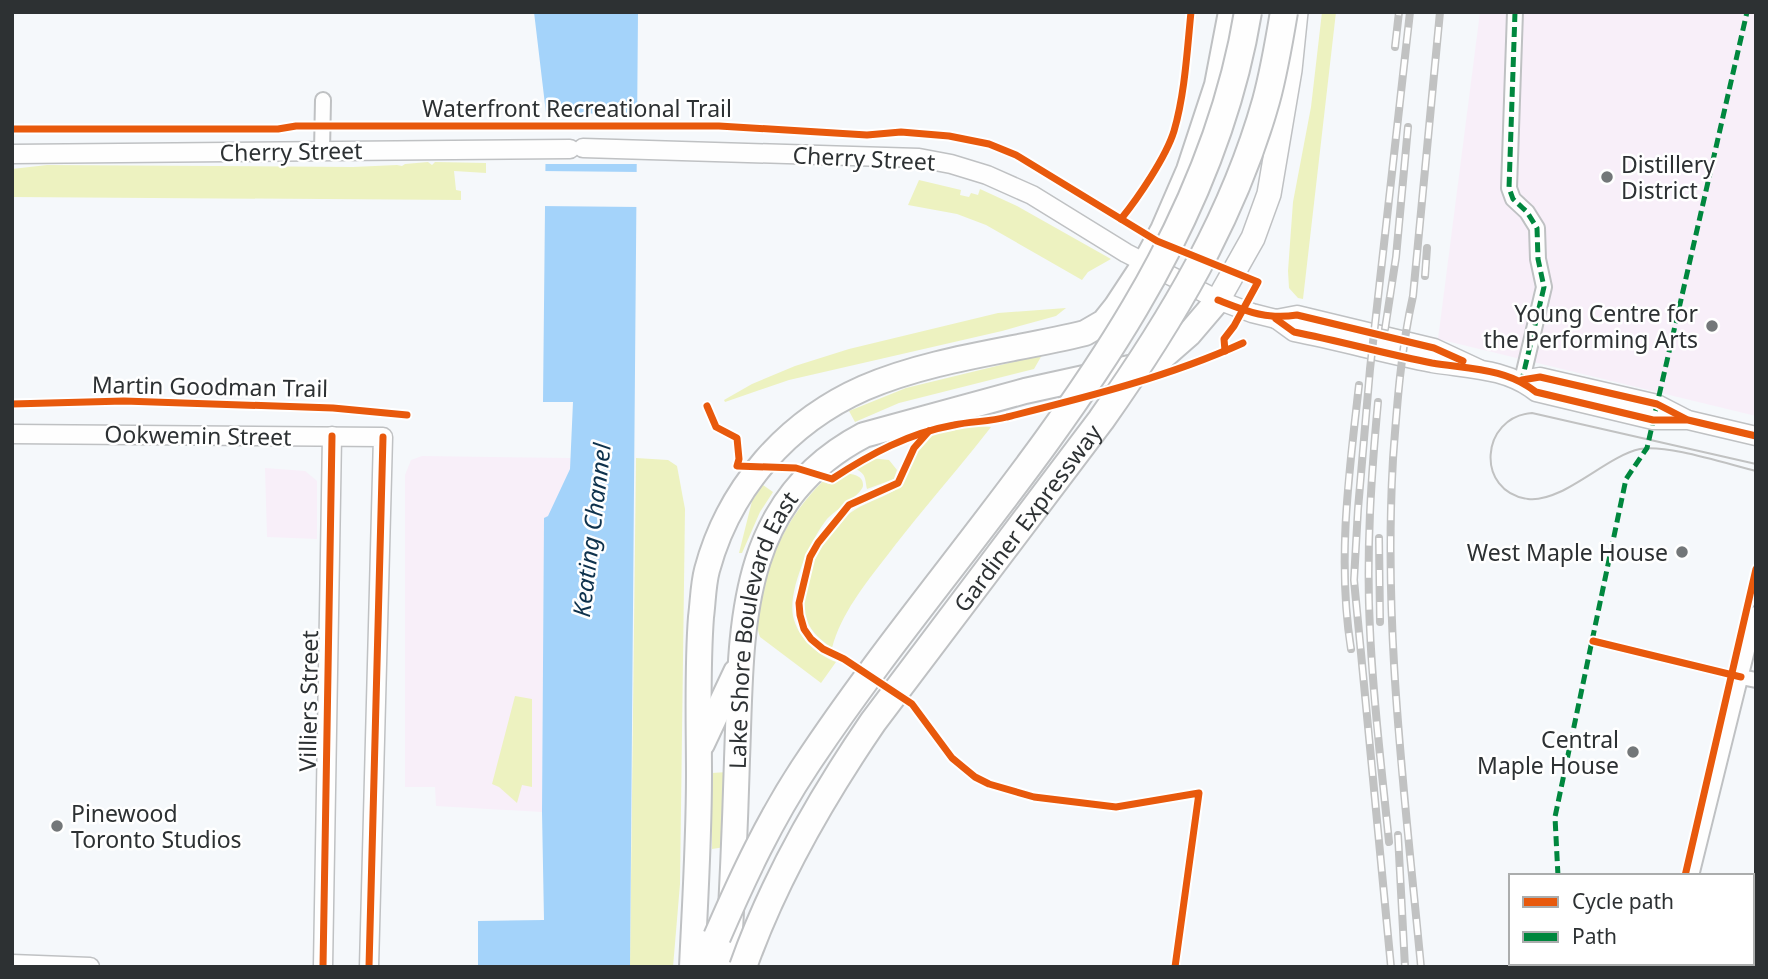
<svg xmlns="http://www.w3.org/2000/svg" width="1768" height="979" font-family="'Noto Sans',sans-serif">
<rect width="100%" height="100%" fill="#f5f8fb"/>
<!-- commercial -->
<g fill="#f8eff9">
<path d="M1480,12H1756V416L1438,339Z"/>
<path d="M422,456L571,458L570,469L548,517L544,518L542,812L436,806L435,787H405V475L411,460Z"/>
<path d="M265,468L305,471L317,481V539L267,537Z"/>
</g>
<!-- green -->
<g fill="#edf2c0">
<path d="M1322,12H1336L1303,299L1298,298L1289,288L1288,271L1293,202L1311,107Z"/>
<path d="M428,162L432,165L435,162L486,163V173L454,171L456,190L461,191V200L12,197V169L47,165L353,167L397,165L402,166L405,164Z"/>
<path d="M919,180L961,190L960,195L969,197L971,193L978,195L980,189L1017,206L1111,259L1088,272L1082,280L986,225L957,214L908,205Z"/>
<path d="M1066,308L1056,316L1002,331L789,380L725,402L724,400L752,384L795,366L849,349L998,313Z"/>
<path d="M1042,355L1034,369L899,403L855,422L849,411L906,388Z"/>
<path d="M974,426L991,427C957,471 920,512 886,557C865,584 841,614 832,648C822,641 812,633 807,621C794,589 824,532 850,513C865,502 886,497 898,488C906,482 908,469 912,460C917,451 924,442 930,434Z"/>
<path d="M636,458L668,460L677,466L685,509L680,884L673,967H630Z"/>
<path d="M870,458L889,460L897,470L894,479L867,489C865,479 866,473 855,469L854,466Z"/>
<path d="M844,473C852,474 864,475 863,486C862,494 834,511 827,519C811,539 788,589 793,616C798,638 816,654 836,662L821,683L760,637C755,625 759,613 761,600C770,553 789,515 823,481L829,484Z"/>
<path d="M763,485L773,492L760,512L742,553H739L752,501Z"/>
<path d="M515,696L532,699V787L522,785L517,803L499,787L492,784Z"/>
<path d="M727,772L725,847L712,849V773Z"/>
</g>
<!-- water -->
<path fill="#a4d3fa" d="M534,12H638L630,967H478V921L544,920L542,812L544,518L548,516L570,469L573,402H543L546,113Z"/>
<!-- pier -->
<g fill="#f5f8fb">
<path d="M542,113L640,114L639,164H541Z"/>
<path d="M541,171L639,172V207L540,206Z"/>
</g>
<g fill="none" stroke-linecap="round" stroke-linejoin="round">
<!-- minor casing -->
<g stroke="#bfc1c3" stroke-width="18">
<g id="minor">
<path d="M1515,12L1509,188L1513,199L1527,212L1537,228L1538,259L1544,287L1522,380"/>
<path d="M322,151L323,100"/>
<path d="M1741,677L1756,680"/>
<path d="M1691,876L1756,614"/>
<path d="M1752,890L1756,891"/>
<path d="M1670,967L1671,963"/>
</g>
</g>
<!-- tertiary casing -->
<g stroke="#bfc1c3" stroke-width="21">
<g id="tertiary">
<path d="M583,148L919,158L951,164L987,175L1032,195L1126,253L1218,300L1252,313L1276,319L1297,315L1434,348L1479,369"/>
<path d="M12,154L570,149"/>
<path d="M1276,319L1294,332C1340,341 1386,354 1432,363C1468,369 1506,368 1536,392L1653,420H1688L1756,436"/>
<path d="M1522,380L1540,377L1657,404L1686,419"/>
<path d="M12,434L383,437L369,967"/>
<path d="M12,964L90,967"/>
<path d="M323,967L332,436"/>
</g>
</g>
<!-- primary casing -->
<g stroke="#bfc1c3" stroke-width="26">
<path id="primary" d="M1218,300L1253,238L1269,194L1290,70L1296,12"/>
</g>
<!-- trunk casing -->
<g stroke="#bfc1c3" stroke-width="28">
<g id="trunk">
<path d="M702,744L736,672"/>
<path d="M692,967C695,903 699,840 699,776C699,723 697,670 701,617C703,602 703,585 707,570C729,488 787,422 864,388C934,358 1012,351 1085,333L1104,322L1116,307L1145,263L1163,230L1189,170L1217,85L1231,12"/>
<path id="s1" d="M728,967C732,897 735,828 737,759C742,633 734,503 864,435L1025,391L1157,362L1189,334L1218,300"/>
</g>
</g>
<!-- motorway casing -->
<g stroke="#bfc1c3" stroke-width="30">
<path id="motorway" d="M708,967L717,937"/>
</g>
<!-- minor -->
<use href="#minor" stroke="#fefefe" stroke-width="14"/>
<!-- tertiary -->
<use href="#tertiary" stroke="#fefefe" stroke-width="18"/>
<!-- primary -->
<use href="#primary" stroke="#fefefe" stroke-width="23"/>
<!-- trunk -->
<use href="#trunk" stroke="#fefefe" stroke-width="24"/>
<!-- motorway -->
<use href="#motorway" stroke="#fefefe" stroke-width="26"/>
<!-- tram -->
<path stroke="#c1c2c2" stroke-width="2" d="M1756,464L1532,413C1480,417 1475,492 1528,499C1563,503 1606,456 1640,449C1666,444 1727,464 1756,471"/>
<!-- rail casing -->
<g stroke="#c1c2c2" stroke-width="8">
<g id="rail">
<path d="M1395,47L1399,12"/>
<path d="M1425,276L1427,248"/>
<path d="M1385,329L1396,257L1408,127"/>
<path d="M1378,402C1371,478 1366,554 1370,630C1373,701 1382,771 1389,842"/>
<path d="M1379,538L1380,622"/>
<path d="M1351,649C1337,561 1349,473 1359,385"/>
<path d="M1398,835L1405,967"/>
<path d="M1391,967L1354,580L1358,509L1370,369L1410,12"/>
<path d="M1421,967C1405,796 1383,631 1393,459C1397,404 1401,349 1413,296L1440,12"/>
</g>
</g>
<!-- rail -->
<use href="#rail" stroke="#fff" stroke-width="5" stroke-dasharray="16" stroke-linecap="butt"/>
<!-- motorway-bridge casing -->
<g stroke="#bfc1c3" stroke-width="30" stroke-linecap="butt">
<g id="motorway-bridge">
<path d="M717,937C743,877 770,819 806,765C966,523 1199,311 1248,12"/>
<path id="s2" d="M743,967C774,879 821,798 873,722L1101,420C1171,321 1233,218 1266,101C1274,72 1279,42 1284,12"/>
</g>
</g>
<!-- motorway-bridge -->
<use href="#motorway-bridge" stroke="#fefefe" stroke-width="26"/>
<!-- quiet -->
<g stroke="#00873e" stroke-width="5" stroke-dasharray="10 5" stroke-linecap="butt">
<path d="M1515,12L1509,188L1513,199L1527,212L1537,228L1538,259L1544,287L1522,380"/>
<path d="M1558,876L1555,817L1626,479L1647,448L1747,12"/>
<path d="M1563,963V967"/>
</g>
<!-- cycleway casing -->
<g stroke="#fff" stroke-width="11">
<g id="cycleway">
<path d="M12,129H278L296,126H719L867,135L901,132L949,136L989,144L1016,155L1157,241L1258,282L1234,326L1224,339L1225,351"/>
<path d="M1121,219C1138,198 1166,157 1174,131C1185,93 1187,51 1191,12"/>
<path d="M1218,300C1246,311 1266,320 1297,315L1434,348L1463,361"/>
<path d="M1276,319L1294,332C1340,341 1386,354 1432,363C1468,369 1506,368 1536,392L1653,420H1688L1756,436"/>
<path d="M1522,380L1540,377L1657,404L1686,419"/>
<path d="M12,404L124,401L333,408L407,415"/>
<path d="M707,406L716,427L737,438L739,459L737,466L796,468L832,479C870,454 909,433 954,425C972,421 989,422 1007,417C1087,397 1168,377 1243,343"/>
<path d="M929,431L914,448L898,483L849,505L818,543L810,557L799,603L800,615L804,629L811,639L823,649L844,659L912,704L952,758L975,777L989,784L1034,797L1116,807L1199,793L1175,967"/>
<path d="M1593,641L1741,677"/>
<path d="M1685,876L1756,569"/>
<path d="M323,967L332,436"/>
<path d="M369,967L383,437"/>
</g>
</g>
<!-- cycleway -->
<use href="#cycleway" stroke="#e8590c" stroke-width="7"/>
</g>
<!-- markers -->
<g fill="#737779" stroke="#fff" stroke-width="2.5">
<circle cx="1607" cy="177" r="7"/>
<circle cx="1712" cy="326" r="7"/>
<circle cx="1682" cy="552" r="7"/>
<circle cx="1633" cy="752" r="7"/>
<circle cx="57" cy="826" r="7"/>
</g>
<g text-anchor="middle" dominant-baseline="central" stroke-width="5" stroke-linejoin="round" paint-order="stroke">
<!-- street labels -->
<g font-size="23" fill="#2d3133" stroke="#fff">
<text x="577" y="108">Waterfront Recreational Trail</text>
<text transform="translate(291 151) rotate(-1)">Cherry Street</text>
<text transform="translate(864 158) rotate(3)">Cherry Street</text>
<text transform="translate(210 386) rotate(1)">Martin Goodman Trail</text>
<text transform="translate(198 435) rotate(1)">Ookwemin Street</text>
<text stroke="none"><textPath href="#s2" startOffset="534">Gardiner Expressway</textPath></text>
<text stroke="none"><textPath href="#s1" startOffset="341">Lake Shore Boulevard East</textPath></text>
<text transform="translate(308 701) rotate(-89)">Villiers Street</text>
</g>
<!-- poi labels -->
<g font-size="23" fill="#2d3133" stroke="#fff" text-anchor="end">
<text x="1621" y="164" text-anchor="start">Distillery<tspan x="1621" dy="26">District</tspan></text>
<text x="1698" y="313">Young Centre for<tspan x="1698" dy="26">the Performing Arts</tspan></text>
<text x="1668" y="552">West Maple House</text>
<text x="1619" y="739">Central<tspan x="1619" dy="26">Maple House</tspan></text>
<text x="71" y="813" text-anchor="start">Pinewood<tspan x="71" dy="26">Toronto Studios</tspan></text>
</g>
<!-- water labels -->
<g font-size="24" font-style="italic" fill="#0e324d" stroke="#fff">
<text transform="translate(591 530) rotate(-83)">Keating Channel</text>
</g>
</g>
<!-- border -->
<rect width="1768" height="979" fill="none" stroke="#2d3133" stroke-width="28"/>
<!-- legend -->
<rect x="1509" y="874" width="245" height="91" fill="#ffffff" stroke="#abadad" stroke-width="2"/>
<rect x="1523" y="897" width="35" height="10" fill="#e8590c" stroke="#abadad" stroke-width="2"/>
<text x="1572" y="909" font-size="21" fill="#2d3133">Cycle path</text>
<rect x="1523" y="932" width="35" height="10" fill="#00873e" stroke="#abadad" stroke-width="2"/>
<text x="1572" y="944" font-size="21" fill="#2d3133">Path</text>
</svg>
